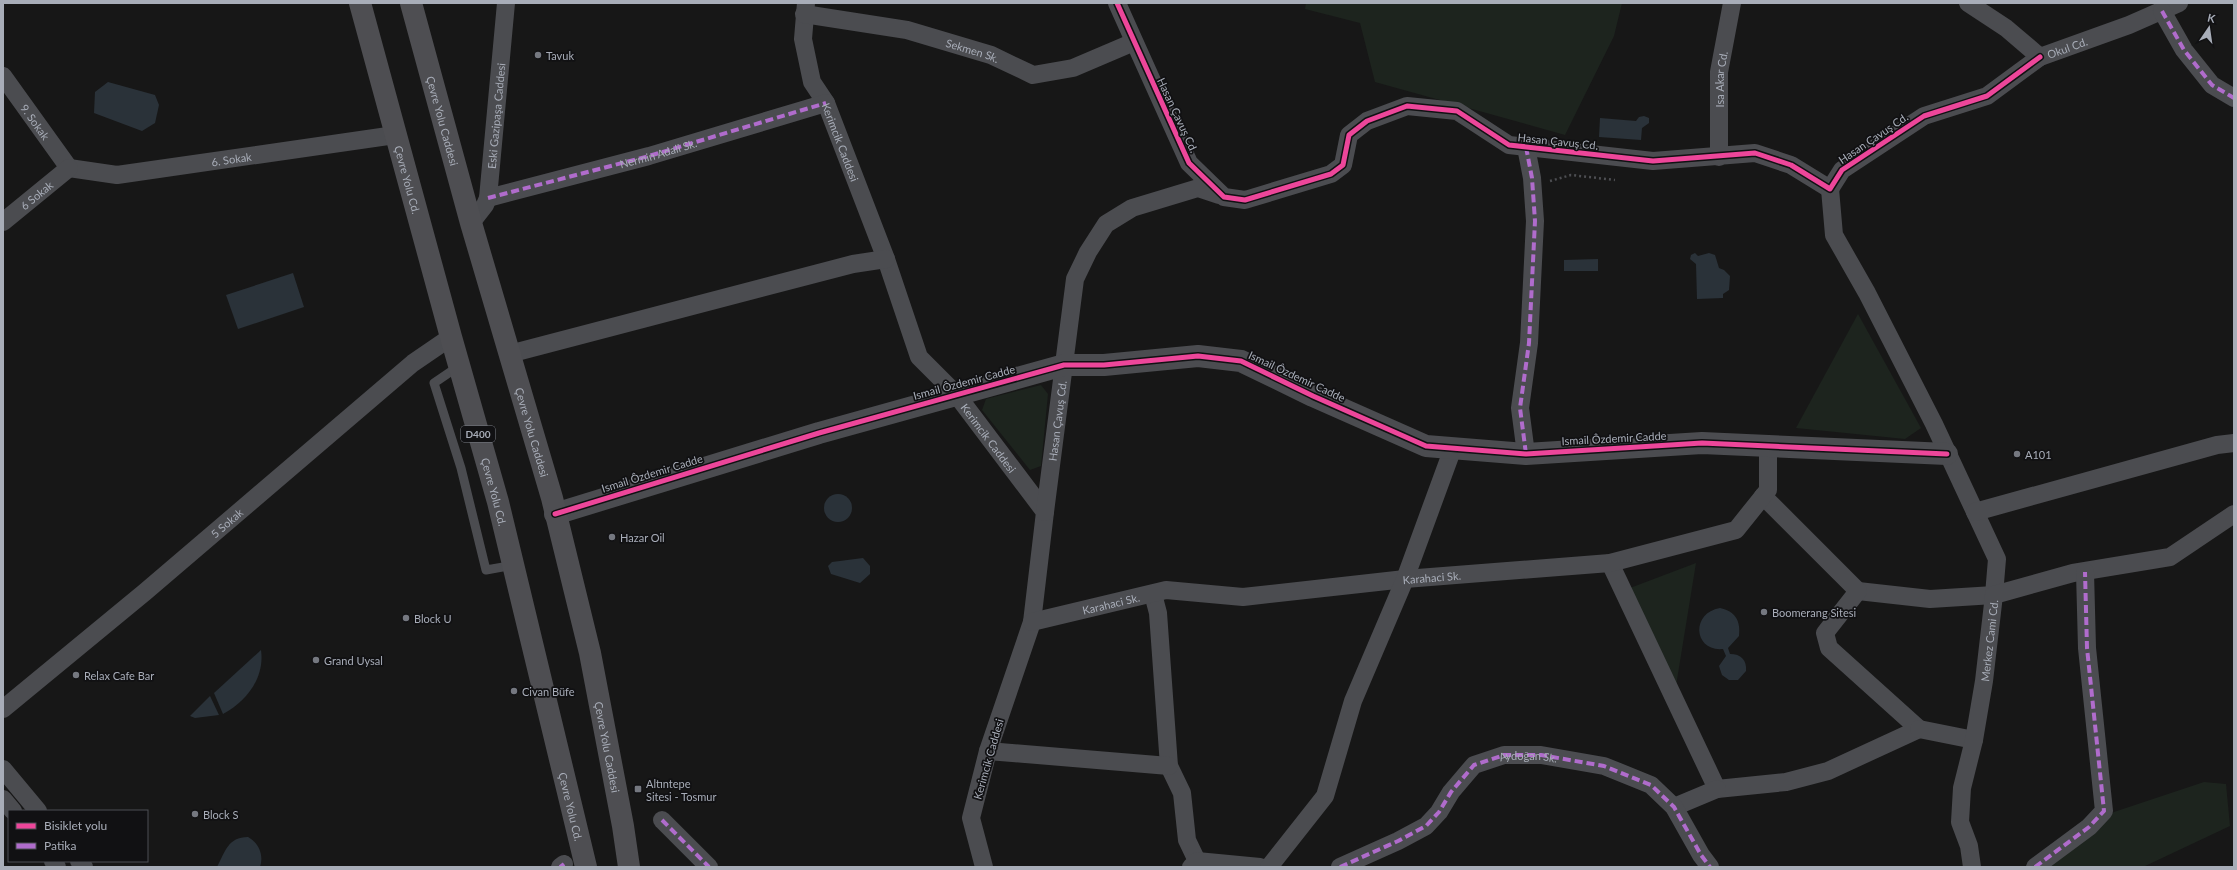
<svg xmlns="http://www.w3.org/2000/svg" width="2237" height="870" font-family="Lato,sans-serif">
<rect width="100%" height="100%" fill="#171717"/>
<!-- green -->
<g fill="#1d241e">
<path d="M1306,3H1622L1614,36L1565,135L1375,82L1360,23L1305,9Z"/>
<path d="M1858,314L1921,428L1905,439L1796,428Z"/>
<path d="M1041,385L1048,394L1041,466L1030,470L982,410L986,399Z"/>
<path d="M1696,563L1676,686L1630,588Z"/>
<path d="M2204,782L2226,784L2230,826L2143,867H2048L2114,812Z"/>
</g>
<!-- water -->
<g fill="#2a3239">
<path d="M108,82L155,95L159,105L155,123L142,131L94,113L95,92Z"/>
<path d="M1644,116L1649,118V123L1642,128L1641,140L1599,137L1600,118L1636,121L1639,117Z"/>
<path d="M1695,253L1698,256L1709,253L1715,255L1719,268L1724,270L1730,276L1729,290L1723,294V298L1697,299L1696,264L1690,259L1691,255Z"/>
<path d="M1598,259V271H1564V260Z"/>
<path d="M293,273L304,307L238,329L226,295Z"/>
<circle cx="838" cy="508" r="14"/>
<path d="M863,558L870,566V574L860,583L831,574L828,566L832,562Z"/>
<path d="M1720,608C1735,611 1741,621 1739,636L1728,648L1730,654C1741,654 1747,660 1746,671L1738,680H1729L1722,675L1719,666L1726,656L1723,649C1694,652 1690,613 1720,608Z"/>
<path d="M261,650C265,678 246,702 223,714L214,693Z"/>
<path d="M210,696L219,715L195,718L190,716Z"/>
<path d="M248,837C259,843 264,855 260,867H217C225,852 228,837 248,837Z"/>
</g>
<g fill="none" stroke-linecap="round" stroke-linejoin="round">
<!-- path -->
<path stroke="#4d4e52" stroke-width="2.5" stroke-dasharray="2 3" stroke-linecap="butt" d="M1550,181L1571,175L1615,180"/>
<!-- service -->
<path stroke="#4b4c50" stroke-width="9" d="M459,366L434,383L461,468L486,570L514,565"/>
<!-- minor -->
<g stroke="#4b4c50" stroke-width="18">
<path id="s1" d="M806,3L803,39L812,82L826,103L886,259L919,357L956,394L1045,512L1032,622L988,751L971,818L984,867"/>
<path d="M1117,3L1189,163L1224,197L1245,200L1331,174L1343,165L1349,135L1367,121L1407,106L1457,111L1509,145L1653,161L1755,153L1791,165L1830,189L1842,170L1924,116L1987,96L2040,57"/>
<path id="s2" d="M1968,3L2006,28L2040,57L2129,25L2179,3"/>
<path d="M2162,11L2184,50L2212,85L2234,98"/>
<path id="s3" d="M804,14L907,30L991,55L1033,75L1073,68L1134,42"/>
<path id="s4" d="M3,76L69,168"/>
<path d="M1526,147L1532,178L1535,221L1529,343L1520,408L1526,454"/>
<path id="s5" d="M1719,157V72L1732,3"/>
<path id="s6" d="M69,168L117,175L395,135"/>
<path d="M1830,189L1834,235L1867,293L1934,424L1997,559L1994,595L1930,599L1858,591"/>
<path d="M488,198L649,156L826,103"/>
<path id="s7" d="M3,222L69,168"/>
<path id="s8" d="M471,223L485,205L488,198L506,3"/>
<path d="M509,354L853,264L886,259"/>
<path id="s9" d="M1045,512L1075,279L1088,252L1106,224L1132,208L1198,188L1219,195"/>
<path d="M1975,512L2217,445L2234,443"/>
<path d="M1610,563L1717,789L1786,782L1828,771L1919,729L1829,648L1825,633L1858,591L1763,496"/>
<path d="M1153,594L1158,613L1169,766L1182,793L1187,840L1197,861"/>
<path id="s10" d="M1032,622L1166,590L1243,597L1405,579L1610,563L1736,530L1768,490V445"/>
<path id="s11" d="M3,709L145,592L413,363L451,337"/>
<path d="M1919,729L1974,740"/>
<path d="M988,751L1169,766"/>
<path d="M3,769L38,811"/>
<path d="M3,799L13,811"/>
<path d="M1674,807L1717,789"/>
<path d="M662,820L709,867"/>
<path d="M53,861L57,867"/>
<path d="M79,861L84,867"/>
<path d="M560,867L564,864"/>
<path d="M1191,867L1197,861L1260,867"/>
<path d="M1269,867L1325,796L1353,701L1405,579L1453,448"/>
<path d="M1340,867L1398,841L1426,826L1439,812L1451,792L1474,765L1504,755H1541L1604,766L1651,785L1674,807L1701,855L1710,867"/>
<path id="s12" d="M1972,867L1969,846L1960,822L1962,788L1974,740L1984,681L1994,595L2073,573L2170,557L2234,514"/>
<path d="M2035,867L2089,827L2104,811L2087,648L2085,572"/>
</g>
<!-- tertiary -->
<path stroke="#4b4c50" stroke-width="22" d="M555,514L819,433L1064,365H1104L1198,356L1241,361L1313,396L1426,446L1526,454L1702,443L1947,454"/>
<!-- trunk -->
<g stroke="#4e4e52" stroke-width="22">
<path id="s13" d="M360,3L451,337L498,502L586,867"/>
<path id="s14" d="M411,3L471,223L552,498L590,653L623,826L629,867"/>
</g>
<!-- quiet -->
<g stroke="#b06ccc" stroke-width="4" stroke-dasharray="8 4" stroke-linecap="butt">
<path d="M2162,11L2184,50L2212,85L2234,98"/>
<path d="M1526,147L1532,178L1535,221L1529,343L1520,408L1526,454"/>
<path id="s15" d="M488,198L649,156L826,103"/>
<path d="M662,820L709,867"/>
<path d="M560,867L564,864"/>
<path id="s16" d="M1340,867L1398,841L1426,826L1439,812L1451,792L1474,765L1504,755H1541L1604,766L1651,785L1674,807L1701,855L1710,867"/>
<path d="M2035,867L2089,827L2104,811L2087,648L2085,572"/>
</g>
<!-- cycleway casing -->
<g stroke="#111113" stroke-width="8">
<g id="cycleway">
<path d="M1117,3L1189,163L1224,197L1245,200L1331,174L1343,165L1349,135L1367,121L1407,106L1457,111L1509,145L1653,161L1755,153L1791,165L1830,189L1842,170L1924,116L1987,96L2040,57"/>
<path d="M555,514L819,433L1064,365H1104L1198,356L1241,361L1313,396L1426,446L1526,454L1702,443L1947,454"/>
</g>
</g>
<!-- cycleway -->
<use href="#cycleway" stroke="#ed469a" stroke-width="5"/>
</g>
<!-- markers -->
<g fill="#757880" stroke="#111113" stroke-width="1.5">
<circle cx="538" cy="55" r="4"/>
<circle cx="2017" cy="454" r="4"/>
<circle cx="612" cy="537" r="4"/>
<circle cx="1764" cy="612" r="4"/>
<circle cx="406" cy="618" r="4"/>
<circle cx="316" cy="660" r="4"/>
<circle cx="76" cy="675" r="4"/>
<circle cx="514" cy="691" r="4"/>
<rect x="634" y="785" width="8" height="8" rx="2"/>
<circle cx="195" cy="814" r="4"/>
</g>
<g text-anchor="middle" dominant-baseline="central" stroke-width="3.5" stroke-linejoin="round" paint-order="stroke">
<!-- shield labels -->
<rect fill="#111113" stroke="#7b7e86" stroke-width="1" x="461" y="426" width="34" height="16" rx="3"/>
<g font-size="10" font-weight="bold" fill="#a8adb8">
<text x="478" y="434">D400</text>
</g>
<!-- street labels -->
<g font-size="11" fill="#a8adb8" stroke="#111113">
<text stroke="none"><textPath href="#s2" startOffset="119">Okul Cd.</textPath></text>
<text stroke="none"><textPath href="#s3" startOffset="173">Sekmen Sk.</textPath></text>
<text stroke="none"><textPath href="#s5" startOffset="78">Isa Akar Cd.</textPath></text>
<text transform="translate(1178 115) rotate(65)">Hasan Çavuş Cd.</text>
<text stroke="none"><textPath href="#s8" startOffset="113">Eski Gazipaşa Caddesi</textPath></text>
<text stroke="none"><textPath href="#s14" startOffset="122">Çevre Yolu Caddesi</textPath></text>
<text stroke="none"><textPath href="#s4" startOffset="56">9. Sokak</textPath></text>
<text transform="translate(1873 138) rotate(-34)">Hasan Çavuş Cd.</text>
<text transform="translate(1558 141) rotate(6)">Hasan Çavuş Cd.</text>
<text stroke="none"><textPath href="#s1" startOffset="147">Kerimcik Caddesi</textPath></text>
<text stroke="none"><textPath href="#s15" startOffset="176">Nermin Adali Sk.</textPath></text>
<text stroke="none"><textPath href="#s6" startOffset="164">6. Sokak</textPath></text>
<text stroke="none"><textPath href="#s13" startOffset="183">Çevre Yolu Cd.</textPath></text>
<text stroke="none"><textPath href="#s7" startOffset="43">6 Sokak</textPath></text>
<text transform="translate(1297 376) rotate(25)">Ismail Ôzdemir Cadde</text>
<text transform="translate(964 382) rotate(-15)">Ismail Ôzdemir Cadde</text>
<text stroke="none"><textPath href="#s9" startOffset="92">Hasan Çavuş Cd.</textPath></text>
<text stroke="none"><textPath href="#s14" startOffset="446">Çevre Yolu Caddesi</textPath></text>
<text stroke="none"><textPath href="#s1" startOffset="483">Kerimcik Caddesi</textPath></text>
<text transform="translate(1614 438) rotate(-3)">Ismail Ôzdemir Cadde</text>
<text transform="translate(652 473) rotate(-17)">Ismail Ôzdemir Cadde</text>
<text stroke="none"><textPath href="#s13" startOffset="507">Çevre Yolu Cd.</textPath></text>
<text stroke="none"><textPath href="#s11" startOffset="291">5 Sokak</textPath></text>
<text stroke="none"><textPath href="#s10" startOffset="405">Karahaci Sk.</textPath></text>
<text stroke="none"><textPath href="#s10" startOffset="81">Karahaci Sk.</textPath></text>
<text stroke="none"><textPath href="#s12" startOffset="231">Merkez Cami Cd.</textPath></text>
<text stroke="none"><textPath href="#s14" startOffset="770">Çevre Yolu Caddesi</textPath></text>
<text transform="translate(988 759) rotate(-74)">Kerimcik Caddesi</text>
<text stroke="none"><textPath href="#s16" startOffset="229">Aydoğan Sk.</textPath></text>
<text stroke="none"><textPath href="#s13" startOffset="831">Çevre Yolu Cd.</textPath></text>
</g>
<!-- poi labels -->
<g font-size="11" fill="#a8adb8" stroke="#111113" text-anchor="start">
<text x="546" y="55">Tavuk</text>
<text x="2025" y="454">A101</text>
<text x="620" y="537">Hazar Oil</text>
<text x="1772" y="612">Boomerang Sitesi</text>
<text x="414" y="618">Block U</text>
<text x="324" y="660">Grand Uysal</text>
<text x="84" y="675">Relax Cafe Bar</text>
<text x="522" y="691">Civan Büfe</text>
<text x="646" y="783">Altıntepe<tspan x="646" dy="13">Sitesi - Tosmur</tspan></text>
<text x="203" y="814">Block S</text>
</g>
</g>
<!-- border -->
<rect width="2237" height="870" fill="none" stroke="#a8adb8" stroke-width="8"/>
<!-- legend -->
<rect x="8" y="810" width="140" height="52" fill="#111113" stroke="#4d4f55"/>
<rect x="16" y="823" width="20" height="6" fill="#ed469a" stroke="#4d4f55"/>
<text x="44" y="830" font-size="12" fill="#a8adb8">Bisiklet yolu</text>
<rect x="16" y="843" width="20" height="6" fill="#b06ccc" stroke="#4d4f55"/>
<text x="44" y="850" font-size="12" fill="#a8adb8">Patika</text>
<!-- north arrow -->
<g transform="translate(2209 28) rotate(13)" stroke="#111113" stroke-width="3" paint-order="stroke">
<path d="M0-3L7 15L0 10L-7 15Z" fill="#a8adb8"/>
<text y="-6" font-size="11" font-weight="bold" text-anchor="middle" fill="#a8adb8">K</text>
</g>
</svg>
